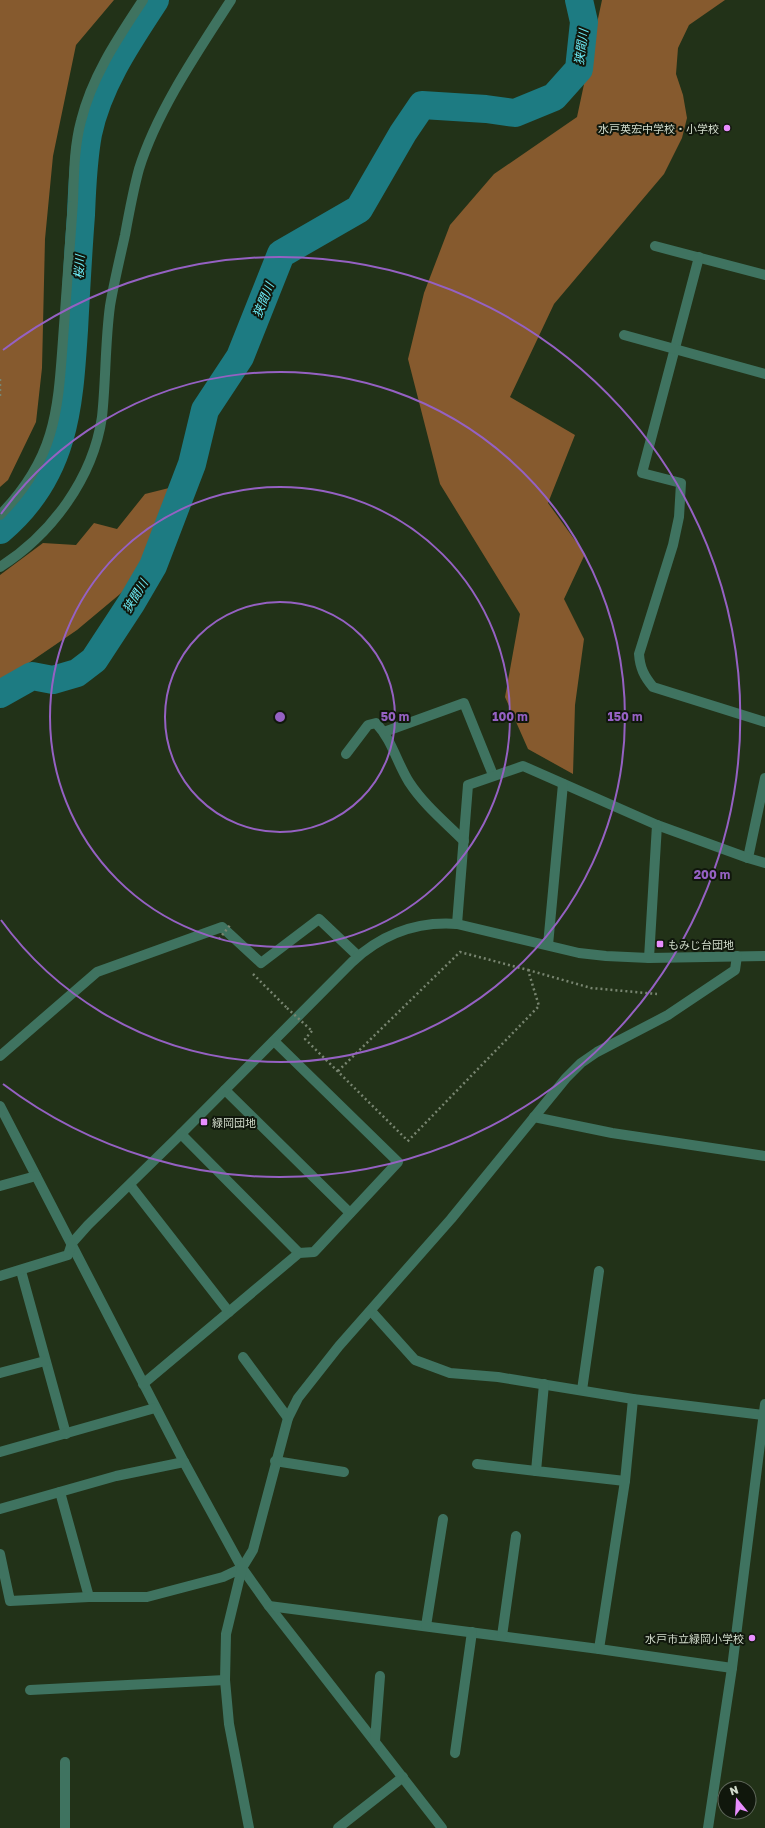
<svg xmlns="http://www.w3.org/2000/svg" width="765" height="1828" font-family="'Golos Text','Noto Sans JP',sans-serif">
<rect width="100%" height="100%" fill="#223218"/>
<!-- forest -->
<g fill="#865a2e">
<path d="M0,0H114L76,45L53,156L45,239L42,368L36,422L8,480L0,487Z"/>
<path d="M602,0H725L689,25L678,48L676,74L683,95L687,118L682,138L664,174L554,304L510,397L575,435L548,503L585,554L564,599L584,639L575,705L573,774L528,749L505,697L520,614L440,484L408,359L424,293L450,225L494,174L577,117Z"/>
<path d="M169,488L138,579L77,630L11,675L0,679V575L43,543L76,545L94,523L117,529L145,494Z"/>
</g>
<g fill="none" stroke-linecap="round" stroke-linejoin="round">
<!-- river -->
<g stroke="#1d7b82" stroke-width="28">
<path d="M0,530C65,475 69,408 74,330C76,292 78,254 81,215C82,189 83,161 88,134C98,85 128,41 155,0"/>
<path d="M0,694L32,676L53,680L77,673L94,660L132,602L153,566L192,464L205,410L240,357L281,254L359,209L403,133L422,105L486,109L515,113L554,97L579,69L584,22L579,0"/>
</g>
<!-- path -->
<g stroke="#788570" stroke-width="2.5" stroke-dasharray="2 3" stroke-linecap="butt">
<path d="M0,379V399"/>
<path d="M528,970L591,988L657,994"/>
<path d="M253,974L287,1008"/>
<path d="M312,1031L305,1039L407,1140"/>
<path d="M338,1071L460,952L528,970L539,1006L406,1143"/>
</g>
<!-- minor -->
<g stroke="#3f7360" stroke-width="10">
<path d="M655,246L765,275"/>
<path d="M699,257L642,473L681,483L679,517L673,545L639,654C640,668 644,676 653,687L765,722"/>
<path d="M624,335L765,374"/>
<path d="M0,515C59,455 58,405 64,326C67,284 70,243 73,202C74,175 74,147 81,121C92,76 118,38 143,0"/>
<path d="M0,567C52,534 93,478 102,417C106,380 105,343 110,306C114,282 120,258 125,235C129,213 133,191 139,169C157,111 198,51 231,0"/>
<path d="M384,732L464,703L493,775"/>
<path d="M346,754L368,725L376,723C392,740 397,763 409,782C424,805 445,822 464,841"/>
<path d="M765,778L748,858L765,863"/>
<path d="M457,924L468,785L523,766L657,825L748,858"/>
<path d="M548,945L563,784"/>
<path d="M649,958L657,825"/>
<path d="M0,1056L97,972L222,927L261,963L319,919L358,956"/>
<path d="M225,1090L350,1213"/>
<path d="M0,1106L184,1462L242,1568L269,1606L442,1828"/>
<path d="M534,1117L612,1133L765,1156"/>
<path d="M181,1134L299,1253"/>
<path d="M130,1185L229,1312"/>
<path d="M0,1186L36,1176"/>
<path d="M21,1271L66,1434"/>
<path d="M0,1276L68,1255L72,1243L88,1225L181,1134L352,962C382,934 416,921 457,924L579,953L606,956L649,958L765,956"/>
<path d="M371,1311L415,1360L450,1373L498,1377L633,1399L763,1415"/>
<path d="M243,1357L288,1418"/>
<path d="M0,1373L45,1361"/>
<path d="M143,1384L299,1253L314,1252L398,1162L274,1041"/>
<path d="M544,1384L536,1471L625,1481"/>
<path d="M582,1390L599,1271"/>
<path d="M0,1452L155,1408"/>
<path d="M275,1461L344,1472"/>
<path d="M477,1464L536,1471"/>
<path d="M60,1492L89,1597"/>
<path d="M0,1509L116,1476L184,1462"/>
<path d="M0,1554L10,1601L89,1597H147L223,1577L242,1568"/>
<path d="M269,1606L599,1649L732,1668"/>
<path d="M426,1626L443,1519"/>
<path d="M502,1636L516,1536"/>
<path d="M599,1649L625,1481L633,1399"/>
<path d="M30,1690L225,1680"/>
<path d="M375,1741L380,1676"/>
<path d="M455,1753L472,1632"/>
<path d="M65,1762V1828"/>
<path d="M249,1828L229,1724L225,1680L226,1634L242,1568L253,1550L288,1418L298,1398L339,1346L451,1219L566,1078L581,1063L597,1052L668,1015L735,970L737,956"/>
<path d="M338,1828L403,1777"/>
<path d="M708,1828L732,1668L765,1404"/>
</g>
<!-- path-bridge -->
<g stroke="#788570" stroke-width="2.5" stroke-dasharray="2 3" stroke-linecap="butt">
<path d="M219,939L231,924"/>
<path d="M287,1008L312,1031"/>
</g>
</g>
<!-- distance rings -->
<g fill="none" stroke="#9561c3" stroke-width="2">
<circle cx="280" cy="717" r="115"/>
<circle cx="280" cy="717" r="230"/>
<path d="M1 514A345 345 0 1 1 1 920"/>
<path d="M3 350A460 460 0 1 1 3 1084"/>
</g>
<!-- markers -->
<g fill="#e98efe" stroke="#10170c" stroke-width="1.5">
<circle cx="727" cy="128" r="4"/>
<rect x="656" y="940" width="8" height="8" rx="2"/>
<rect x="200" y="1118" width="8" height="8" rx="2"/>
<circle cx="752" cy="1638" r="4"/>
</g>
<g text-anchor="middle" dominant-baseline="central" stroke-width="4" stroke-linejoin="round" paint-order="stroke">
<!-- poi labels -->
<g font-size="11" fill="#d2dccc" stroke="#10170c" text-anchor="end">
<text x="719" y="128">水戸英宏中学校・小学校</text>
<text x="668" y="944" text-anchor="start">もみじ台団地</text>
<text x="212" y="1122" text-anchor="start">緑岡団地</text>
<text x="744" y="1638">水戸市立緑岡小学校</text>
</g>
<!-- water labels -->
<g font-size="12" font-style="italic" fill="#6debf6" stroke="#10170c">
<text transform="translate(581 47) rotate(-82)">狭間川</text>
<text transform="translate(79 267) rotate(-86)">桜川</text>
<text transform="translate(263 300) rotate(-68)">狭間川</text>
<text transform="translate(135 596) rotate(-59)">狭間川</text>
</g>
</g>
<circle cx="280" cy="717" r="6" fill="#9561c3" stroke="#10170c" stroke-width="2"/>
<g font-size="12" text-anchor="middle" font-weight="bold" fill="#9561c3" stroke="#10170c" stroke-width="4" stroke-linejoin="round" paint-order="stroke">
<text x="395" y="721">50 m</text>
<text x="510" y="721">100 m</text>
<text x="625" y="721">150 m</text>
<text x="712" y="879">200 m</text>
</g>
<!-- north arrow -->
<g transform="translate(737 1800) rotate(342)"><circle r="19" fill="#10170c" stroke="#5e6659"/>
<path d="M0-3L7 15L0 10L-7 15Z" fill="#e98efe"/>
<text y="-6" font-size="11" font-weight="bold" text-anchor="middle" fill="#d2dccc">N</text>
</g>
</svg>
